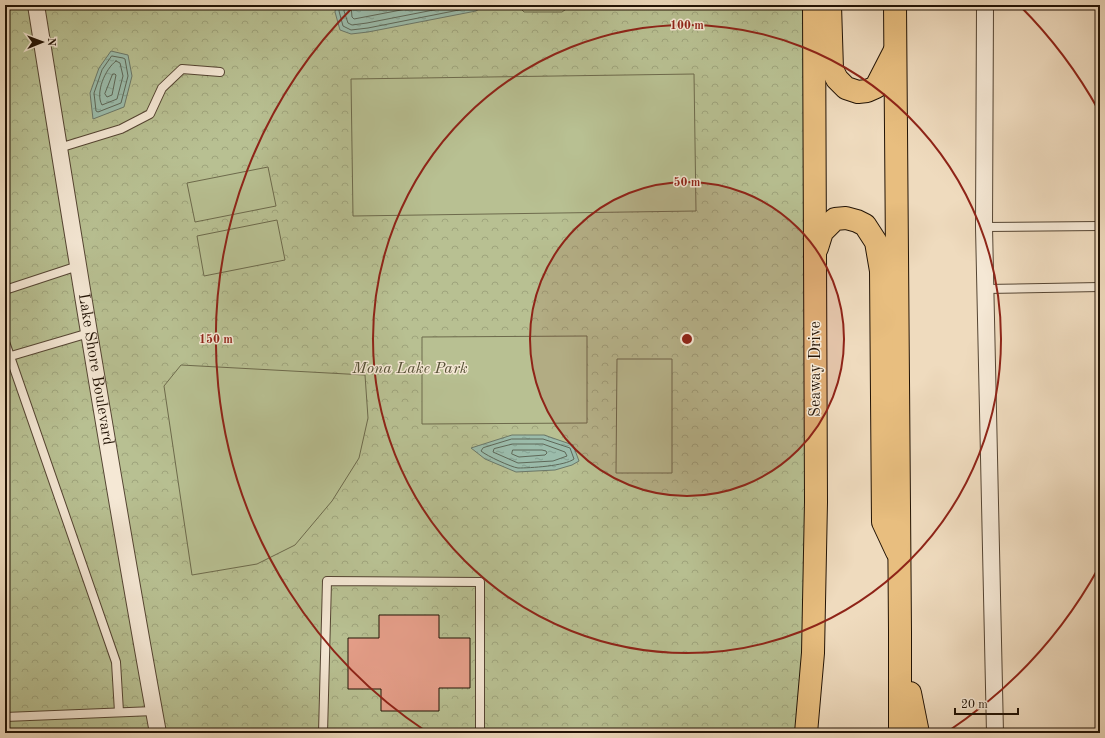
<svg xmlns="http://www.w3.org/2000/svg" width="1105" height="738" font-family="'Old Standard TT',serif">
<defs>
<pattern id="forest-crowns" width="20" height="18" patternUnits="userSpaceOnUse"><rect width="20" height="18" fill="#b8c092"/><path d="M2 6a3 3 0 1 1 6 0M12 15a3 3 0 1 1 6 0" fill="none" stroke="#9ea47c"/></pattern>
<pattern id="water-ripples" width="26" height="14" patternUnits="userSpaceOnUse"><rect width="26" height="14" fill="#9bbcab"/><path d="M2 4q2-2 4 0t4 0M15 11q2-2 4 0t4 0" fill="none" stroke="#85a192"/></pattern>
</defs>
<rect width="100%" height="100%" fill="#efdbbe"/>
<filter id="stains"><feTurbulence type="fractalNoise" baseFrequency=".005" numOctaves="4"/><feColorMatrix values="0 0 0 0 .2 0 0 0 0 .09 0 0 0 0 .02 0 0 0 .5 -.17"/></filter>
<radialGradient id="worn" r=".72"><stop offset=".6" stop-color="#630" stop-opacity="0"/><stop offset="1" stop-color="#630" stop-opacity=".3"/></radialGradient>
<!-- forest -->
<path fill="url(#forest-crowns)" stroke="#6d6a4c" d="M5,5H814L806,733H5Z"/>
<!-- garden -->
<g fill="#b8c092" stroke="#6d6a4c">
<path d="M517,5H572L562,12H524Z"/>
<path d="M694,74L696,211L353,216L351,79Z"/>
<path d="M268,167L276,206L195,222L187,183Z"/>
<path d="M277,220L285,260L204,276L197,236Z"/>
<path d="M587,336V423L422,424V337Z"/>
<path d="M617,359H672V473H616Z"/>
<path d="M181,365L365,375L368,418L359,458L332,501L295,545L257,564L192,575L164,386Z"/>
</g>
<!-- water -->
<g fill="url(#water-ripples)" stroke="#6b7869">
<path d="M336,5H485L476,11L368,32L351,34L340,30L335,12Z"/>
<path d="M111,51L128,55L132,76L124,107L93,119L90,93L99,68Z"/>
<path d="M512,435H544L573,445L579,461L572,465L555,470L516,472L485,459L471,448Z"/>
</g>
<g fill="none" stroke-linecap="round" stroke-linejoin="round">
<!-- shore -->
<g stroke="#5e6858" stroke-width="1">
<path d="M340,5L339,11L343,26L351,30L368,28L474,7L478,5"/>
<path d="M345,5L344,11L348,23L352,25L367,23L459,5"/>
<path d="M351,5L352,17L354,19L427,5"/>
<path d="M112,56L123,58L125,59L128,76L121,103L98,112L96,111L94,93L102,70Z"/>
<path d="M116,61L120,63L123,76L117,99L102,105C95,93 105,69 116,61Z"/>
<path d="M113,74H115L116,75L112,95L107,97L105,94Z"/>
<path d="M512,439H543L570,448L574,459C565,466 530,468 518,468C511,467 487,456 481,451L483,448Z"/>
<path d="M513,444H543L565,452L567,456L553,461L518,463L493,452L494,449Z"/>
<path d="M513,450H542L546,451L547,453L545,455L519,457L512,454Z"/>
</g>
</g>
<!-- building -->
<path fill="#e59e89" stroke="#221305" d="M379,615H439V638H470V688H439V711H381V689H348V638H379Z"/>
<g fill="none" stroke-linecap="round" stroke-linejoin="round">
<!-- service casing -->
<g stroke="#554533" stroke-width="10">
<g id="service">
<path d="M59,148L121,129L150,114L162,88L182,69L220,72"/>
<path d="M984,227L1100,226"/>
<path d="M985,289L1100,287"/>
<path d="M5,290L78,266"/>
<path d="M5,342L116,662L119,712"/>
<path d="M11,356L89,333"/>
<path d="M5,717L154,711"/>
<path d="M323,733L327,581L480,582V733"/>
</g>
</g>
<!-- minor casing -->
<g stroke="#554533" stroke-width="18">
<g id="minor">
<path id="s1" d="M36,5C75,248 114,491 158,733"/>
<path d="M985,5L984,227L995,733"/>
</g>
</g>
<!-- trunk casing -->
<g stroke="#221305" stroke-width="24">
<g id="trunk">
<path d="M830,5L832,69L837,79L846,88L858,92L867,91L876,87L894,52"/>
<path d="M895,5L900,631V733"/>
<path d="M817,248L822,232L835,219L846,218L857,221L865,225L876,242L881,271L883,522L897,552"/>
<path d="M910,693L918,733"/>
<path d="M806,733L813,653L816,502L814,5"/>
</g>
</g>
<!-- service -->
<use href="#service" stroke="#f5e8d5" stroke-width="8"/>
<!-- minor -->
<use href="#minor" stroke="#f5e8d5" stroke-width="16"/>
<!-- trunk -->
<use href="#trunk" stroke="#e8be7f" stroke-width="22"/>
</g>
<!-- distance rings -->
<circle cx="687" cy="339" r="157" fill="#8f2418" fill-opacity=".12"/>
<g fill="none" stroke="#8f2418" stroke-width="2">
<circle cx="687" cy="339" r="157"/>
<circle cx="687" cy="339" r="314"/>
<path d="M1099 567A471 471 0 0 1 947 732M427 732A471 471 0 0 1 354 6M1020 6A471 471 0 0 1 1099 111"/>
</g>
<g text-anchor="middle" dominant-baseline="central" stroke-width="3" stroke-linejoin="round" paint-order="stroke">
<!-- street labels -->
<g font-size="16" fill="#221305" stroke="#f5e8d5">
<text stroke="none"><textPath href="#s1" startOffset="369">Lake Shore Boulevard</textPath></text>
<text transform="translate(816 369) rotate(-90)">Seaway Drive</text>
</g>
<!-- park labels -->
<g font-size="16" font-style="italic" fill="#565036" stroke="#f5e8d5">
<text x="410" y="369">Mona Lake Park</text>
</g>
</g>
<circle cx="687" cy="339" r="6" fill="#8f2418" stroke="#f5e8d5" stroke-width="2"/>
<g font-size="12" text-anchor="middle" font-weight="bold" fill="#8f2418" stroke="#f5e8d5" stroke-width="3" stroke-linejoin="round" paint-order="stroke">
<text x="687" y="29">100 m</text>
<text x="687" y="186">50 m</text>
<text x="216" y="343">150 m</text>
</g>
<!-- margin -->
<rect width="1105" height="738" fill="none" stroke="#efdbbe" stroke-width="20"/>
<rect x="6" y="6" width="1093" height="726" fill="none" stroke="#221305" stroke-width="2"/>
<rect x="10" y="10" width="1085" height="718" fill="none" stroke="#221305"/>
<!-- north arrow -->
<g transform="translate(42 42) rotate(89)" stroke="#f5e8d5" stroke-width="3" paint-order="stroke">
<path d="M0-3L7 15L0 10L-7 15Z" fill="#221305"/>
<text y="-6" font-size="11" font-weight="bold" text-anchor="middle" fill="#221305">N</text>
</g>
<!-- scale -->
<path d="M955 708v6h63v-6" fill="none" stroke="#221305" stroke-width="2"/>
<text x="961" y="708" font-size="12" fill="#221305" stroke="#f5e8d5" stroke-width="3" paint-order="stroke">20 m</text>
<rect width="100%" height="100%" filter="url(#stains)"/>
<rect width="100%" height="100%" fill="url(#worn)"/>
</svg>
